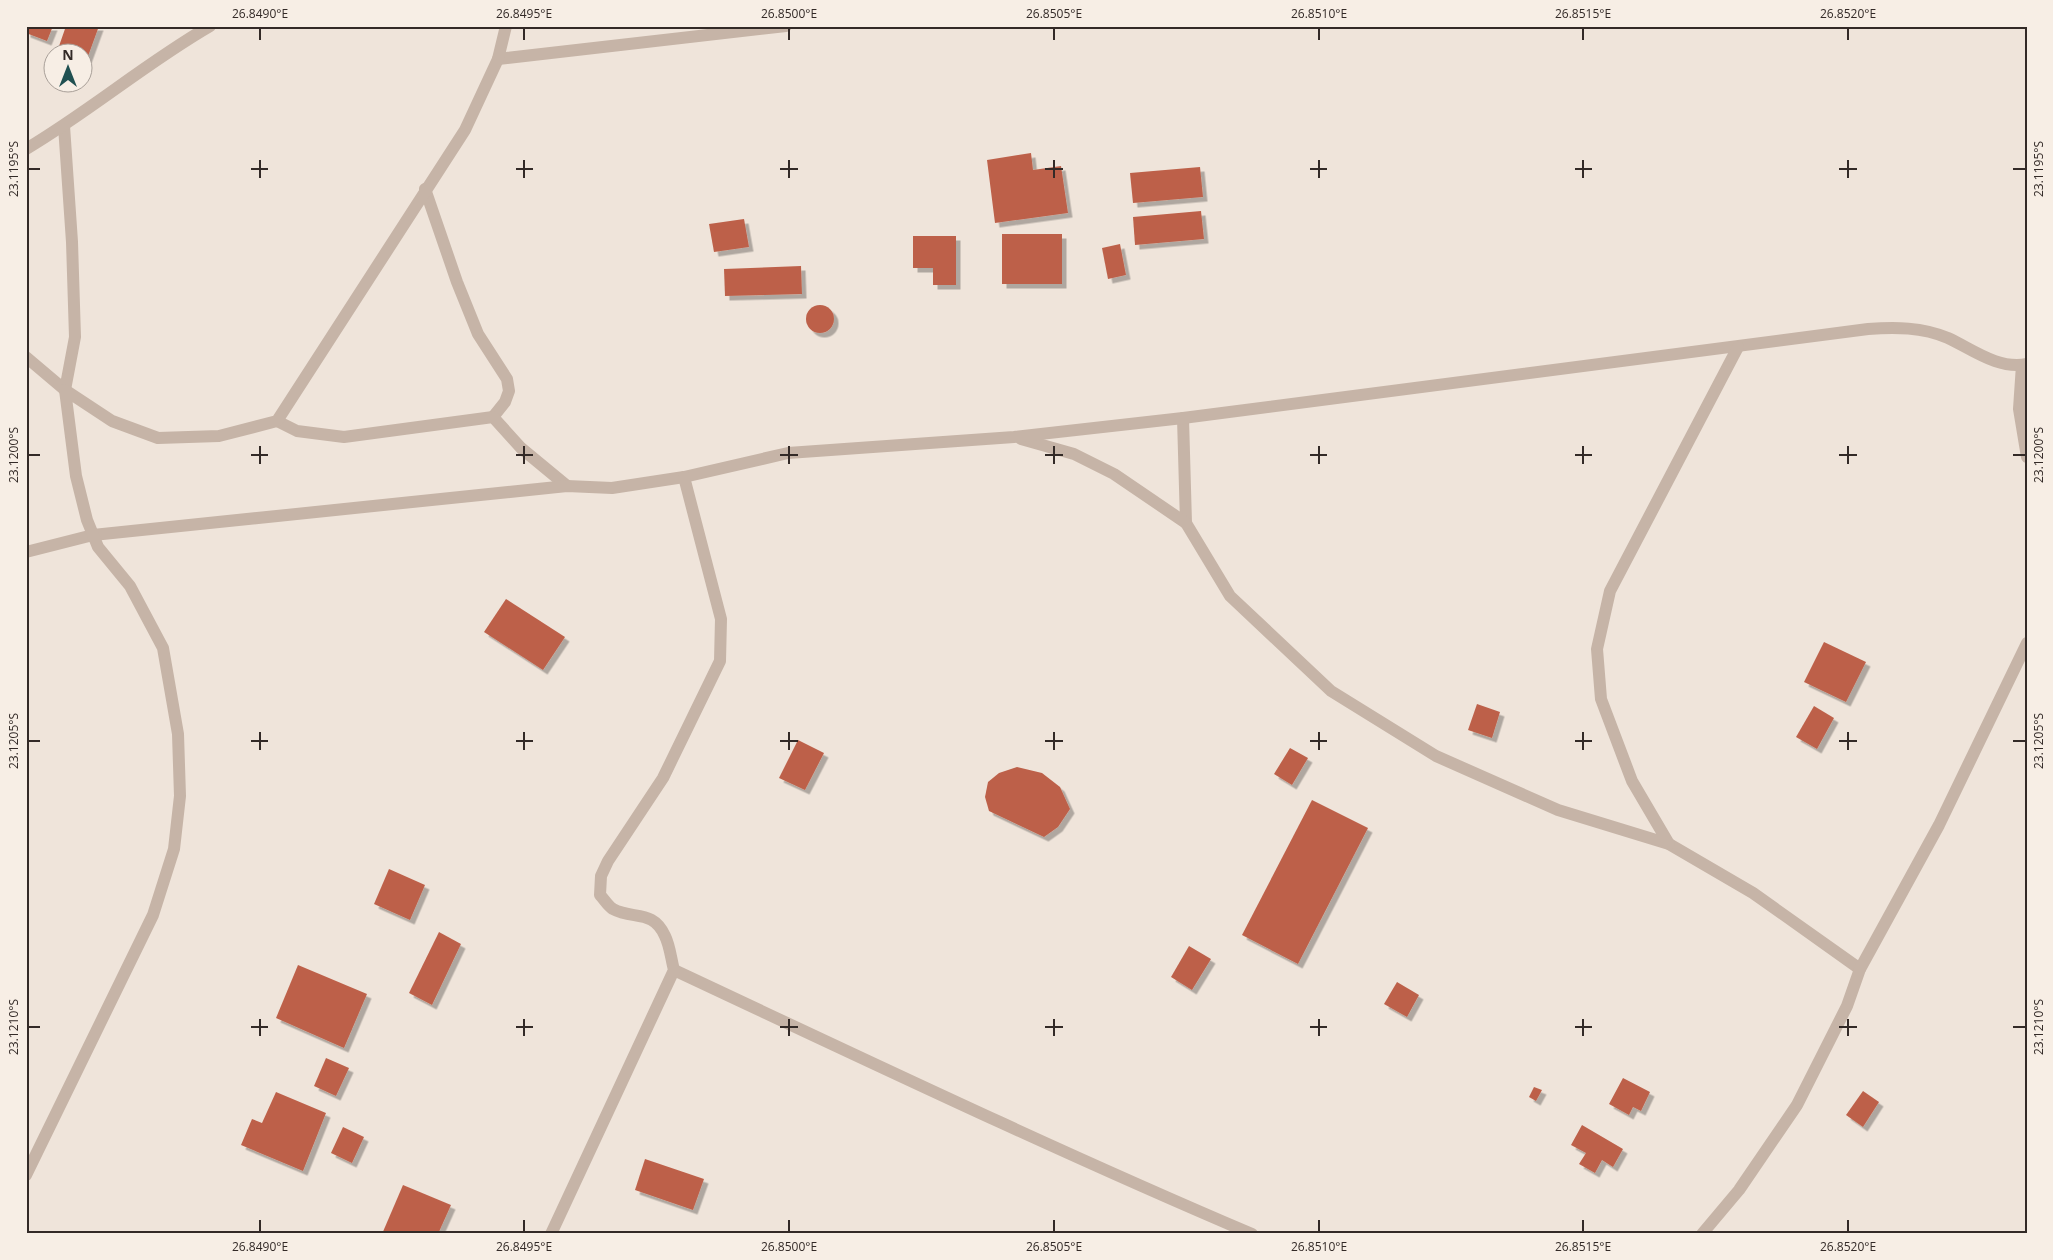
<svg xmlns="http://www.w3.org/2000/svg" width="2053" height="1260" font-family="'Open Sans',sans-serif">
<defs>
<filter id="shadow"><feDropShadow dx="4.5" dy="4.5" stdDeviation="0" flood-color="#0004"/></filter>
</defs>
<rect width="100%" height="100%" fill="#efe4da"/>
<!-- building -->
<g fill="#bd614a" filter="url(#shadow)">
<path d="M26,26H53L47,41L26,33Z"/>
<path d="M66,26H99L87,59L82,57V52H69L58,49Z"/>
<path d="M1031,153L1033,170L1061,166L1068,213L995,223L987,160Z"/>
<path d="M1200,167L1203,197L1133,203L1130,173Z"/>
<path d="M1201,211L1204,239L1135,245L1133,217Z"/>
<path d="M744,219L749,247L714,252L709,224Z"/>
<rect x="1002" y="234" width="60" height="50"/>
<path d="M913,236H956V285H933V268H913Z"/>
<path d="M1120,244L1126,275L1108,279L1102,248Z"/>
<path d="M801,266L802,294L725,296L724,269Z"/>
<circle cx="820" cy="319" r="14"/>
<path d="M506,599L565,637L543,670L484,632Z"/>
<path d="M1824,642L1866,662L1846,702L1804,682Z"/>
<path d="M1477,704L1500,712L1492,738L1468,730Z"/>
<path d="M1814,706L1834,718L1817,749L1796,737Z"/>
<path d="M798,740L824,753L805,790L779,778Z"/>
<path d="M1290,748L1308,758L1292,785L1274,774Z"/>
<path d="M1017,767L1042,773L1060,787L1070,809L1058,827L1044,837L989,811L985,797L988,782L999,773Z"/>
<path d="M1312,800L1368,828L1298,964L1242,935Z"/>
<path d="M389,869L425,885L410,920L374,904Z"/>
<path d="M439,932L461,944L432,1005L409,993Z"/>
<path d="M1189,946L1211,959L1192,990L1171,977Z"/>
<path d="M298,965L367,994L344,1048L276,1018Z"/>
<path d="M1397,982L1419,995L1407,1017L1384,1004Z"/>
<path d="M326,1058L349,1068L336,1096L314,1086Z"/>
<path d="M1623,1078L1650,1092L1641,1111L1633,1107L1629,1115L1609,1104Z"/>
<path d="M1534,1087L1542,1090L1536,1101L1529,1097Z"/>
<path d="M1863,1091L1879,1102L1863,1127L1846,1115Z"/>
<path d="M276,1092L326,1113L303,1171L241,1145L252,1119L262,1123Z"/>
<path d="M1582,1125L1623,1149L1613,1167L1602,1160L1595,1173L1579,1164L1586,1153L1571,1145Z"/>
<path d="M343,1127L364,1137L352,1163L331,1153Z"/>
<path d="M645,1159L704,1179L693,1210L635,1190Z"/>
<path d="M403,1185L451,1205L438,1234H382Z"/>
</g>
<g fill="none" stroke-linecap="round" stroke-linejoin="round">
<!-- minor -->
<g stroke="#c6b4a7" stroke-width="12">
<path d="M498,59L786,26"/>
<path d="M64,126L72,242L75,337L65,390"/>
<path d="M26,149C90,111 146,63 210,26"/>
<path d="M425,189L457,282L478,334L507,379L509,391L505,402L493,417"/>
<path d="M26,357L65,390"/>
<path d="M2022,365L2019,409L2027,457"/>
<path d="M1183,418L1186,523L1230,596L1331,691L1436,756L1558,810L1669,844L1753,893L1860,969"/>
<path d="M277,421L297,431L344,437L493,417L521,448L567,486"/>
<path d="M1021,439L1074,454L1114,474L1186,523"/>
<path d="M26,552L93,535L567,486L612,488L684,477L788,453L1014,437L1183,418L1868,329C1895,327 1922,327 1948,338C1972,349 1998,370 2027,364"/>
<path d="M1669,844L1632,781L1601,699L1597,649L1610,591L1738,347"/>
<path d="M674,970C866,1060 1057,1151 1252,1234"/>
<path d="M26,1175L153,915L174,849L180,796L178,734L163,648L130,586L98,547L87,520L76,476L65,390L112,421L158,438L219,436L277,421L465,130L498,59L506,26"/>
<path d="M551,1234L674,970C671,959 670,946 665,936C653,909 633,920 613,909C608,906 604,899 600,895L601,876L608,861L663,778L720,661L721,619L684,477"/>
<path d="M1702,1234L1739,1190L1797,1105L1847,1006L1860,969L1939,825L2027,643"/>
</g>
</g>
<!-- ticks -->
<path fill="none" stroke="#332a27" stroke-width="2" d="M260,28V40M524,28V40M789,28V40M1054,28V40M1319,28V40M1583,28V40M1848,28V40M260,160V178M524,160V178M789,160V178M1054,160V178M1319,160V178M1583,160V178M1848,160V178M28,169H40M251,169H268M516,169H533M780,169H798M1045,169H1063M1310,169H1327M1575,169H1592M1839,169H1857M2013,169H2026M260,446V464M524,446V464M789,446V464M1054,446V464M1319,446V464M1583,446V464M1848,446V464M28,455H40M251,455H268M516,455H533M780,455H798M1045,455H1063M1310,455H1327M1575,455H1592M1839,455H1857M2013,455H2026M260,732V750M524,732V750M789,732V750M1054,732V750M1319,732V750M1583,732V750M1848,732V750M28,741H40M251,741H268M516,741H533M780,741H798M1045,741H1063M1310,741H1327M1575,741H1592M1839,741H1857M2013,741H2026M260,1019V1036M524,1019V1036M789,1019V1036M1054,1019V1036M1319,1019V1036M1583,1019V1036M1848,1019V1036M28,1027H40M251,1027H268M516,1027H533M780,1027H798M1045,1027H1063M1310,1027H1327M1575,1027H1592M1839,1027H1857M2013,1027H2026M260,1220V1232M524,1220V1232M789,1220V1232M1054,1220V1232M1319,1220V1232M1583,1220V1232M1848,1220V1232"/>
<!-- border -->
<rect width="2053" height="1260" fill="none" stroke="#f7eee5" stroke-width="55"/>
<!-- north arrow -->
<g transform="translate(68 68)"><circle r="24" fill="#f7eee5" stroke="#a9a099"/>
<path d="M0-4L9 19L0 12L-9 19Z" fill="#205051"/>
<text y="-8" font-size="14" font-weight="bold" text-anchor="middle" fill="#332a27">N</text>
</g>
<rect x="28" y="28" width="1998" height="1204" fill="none" stroke="#332a27" stroke-width="2"/>
<g font-size="12" text-anchor="middle" fill="#332a27">
<text x="260" y="18">26.8490°E</text>
<text x="524" y="18">26.8495°E</text>
<text x="789" y="18">26.8500°E</text>
<text x="1054" y="18">26.8505°E</text>
<text x="1319" y="18">26.8510°E</text>
<text x="1583" y="18">26.8515°E</text>
<text x="1848" y="18">26.8520°E</text>
<text transform="translate(14 169) rotate(-90)" y="4">23.1195°S</text>
<text transform="translate(2039 169) rotate(-90)" y="4">23.1195°S</text>
<text transform="translate(14 455) rotate(-90)" y="4">23.1200°S</text>
<text transform="translate(2039 455) rotate(-90)" y="4">23.1200°S</text>
<text transform="translate(14 741) rotate(-90)" y="4">23.1205°S</text>
<text transform="translate(2039 741) rotate(-90)" y="4">23.1205°S</text>
<text transform="translate(14 1027) rotate(-90)" y="4">23.1210°S</text>
<text transform="translate(2039 1027) rotate(-90)" y="4">23.1210°S</text>
<text x="260" y="1251">26.8490°E</text>
<text x="524" y="1251">26.8495°E</text>
<text x="789" y="1251">26.8500°E</text>
<text x="1054" y="1251">26.8505°E</text>
<text x="1319" y="1251">26.8510°E</text>
<text x="1583" y="1251">26.8515°E</text>
<text x="1848" y="1251">26.8520°E</text>
</g>
</svg>
